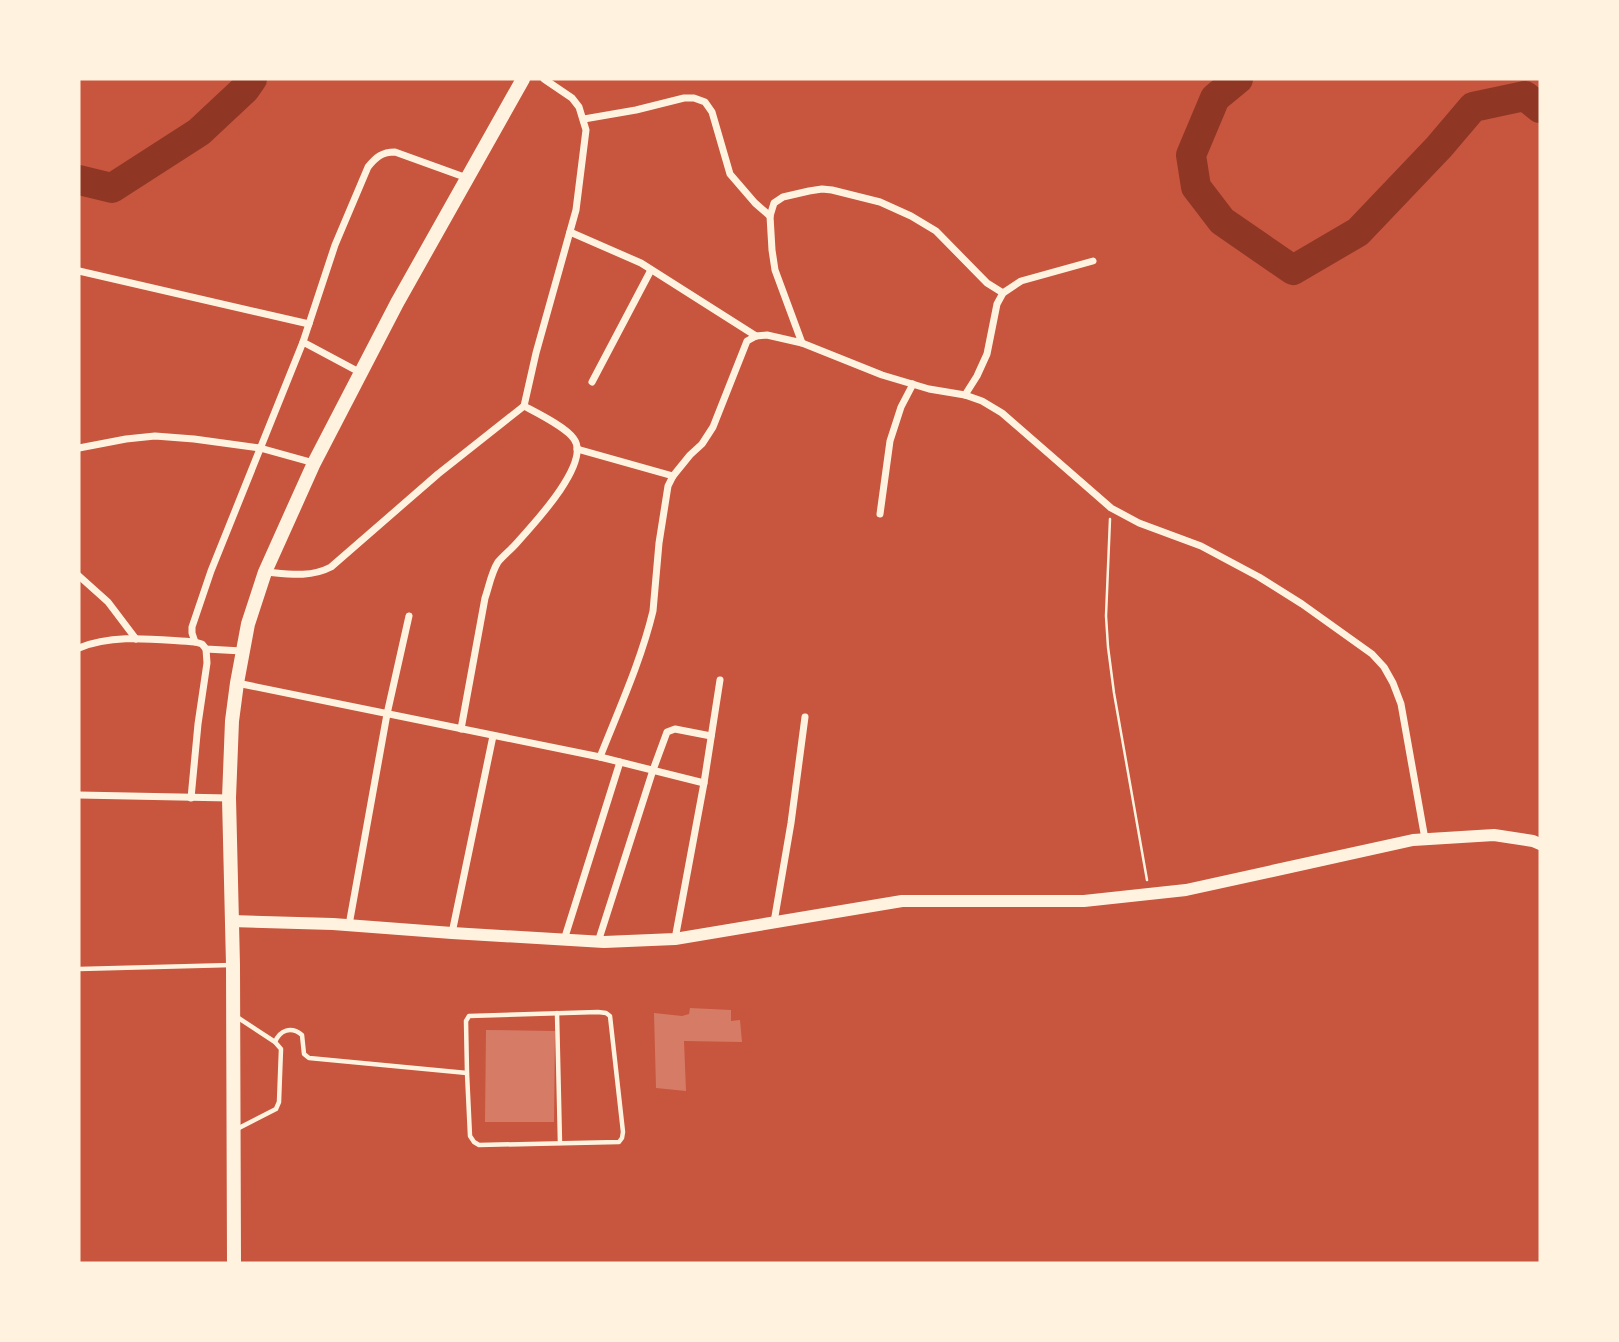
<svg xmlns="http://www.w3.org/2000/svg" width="1619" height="1342" font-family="'Source Sans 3',sans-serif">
<rect width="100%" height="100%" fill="#c8553d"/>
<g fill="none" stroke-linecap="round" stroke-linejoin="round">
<!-- river -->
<g stroke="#8f3625" stroke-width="30">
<path d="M1238,79L1215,98L1191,155L1196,187L1222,221L1293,270L1358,232L1439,147L1473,107L1525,96L1540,108"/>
<path d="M79,180L112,188L199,132L245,89L252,79"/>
</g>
</g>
<!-- building -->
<g fill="#d67c66">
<path d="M690,1008L731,1010V1021L740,1020L742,1042L684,1041L686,1091L656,1088L654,1013L682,1016L689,1014Z"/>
<path d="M486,1030L555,1031L554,1122H485Z"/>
</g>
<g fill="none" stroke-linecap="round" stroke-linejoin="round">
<!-- path -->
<path stroke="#fff3e0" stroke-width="2.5" d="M1110,519L1106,616L1108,647L1114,693L1147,880"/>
<!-- service -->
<g stroke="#fff3e0" stroke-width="4.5">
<path d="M79,969L232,965"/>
<path d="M598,1012L606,1013L610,1016L623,1132L622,1138L619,1142L479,1145L474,1142L470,1136L467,1073L466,1021L469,1016Z"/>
<path d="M557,1013L560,1143"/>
<path d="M237,1017L275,1042L281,1049L279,1102L276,1109L237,1129"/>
<path d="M275,1042C280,1030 291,1026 302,1035L304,1054L309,1058L467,1073"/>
</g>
<!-- minor -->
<g stroke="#fff3e0" stroke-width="7">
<path d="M584,119L636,110L684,98H694L705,102L712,112L730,174L755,203L770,216"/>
<path d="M570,232L641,263L756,336"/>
<path d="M79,271L309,324"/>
<path d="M802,343L775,270L772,250L770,216L774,203L783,197L809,191L822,189L832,190L880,202L911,216L936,231L987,283L1003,293"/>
<path d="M361,373L303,342L335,245L368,167C376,157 382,152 395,152L467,178"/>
<path d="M592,382L651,270"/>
<path d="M965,395L977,376L987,354L997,304L1003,293L1021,281L1093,261"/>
<path d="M79,448L126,439L155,436L194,439L260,448L314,463"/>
<path d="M577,449L673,476"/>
<path d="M880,514L890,441L901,407L913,384"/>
<path d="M265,572C288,574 310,578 331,567L438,474L524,406"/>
<path d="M79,576L108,602L136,639"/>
<path d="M195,642L192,633V627L211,571L303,342"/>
<path d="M79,648C115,633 157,640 195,642L202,644L206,649L242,651"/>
<path d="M237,683L600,757C619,709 641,661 653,611L659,543L668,486L673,476L690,455L702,444L713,427L747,341L756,336L767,335L802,343L882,375L929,389L965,395L982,401L1002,413L1111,508L1139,523L1201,546L1259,577L1302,604L1372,654L1384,667L1393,683L1401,704L1425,839"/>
<path d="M461,729L485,598C489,587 491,573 498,562C502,557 508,552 513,547C529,529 592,464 574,439C566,427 537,413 524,406L536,353L576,210L586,130L579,107L572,98L544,79"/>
<path d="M600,757L704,783L675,939"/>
<path d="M704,783L720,680"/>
<path d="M79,795L229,798"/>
<path d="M191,798L198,724L207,663L206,649"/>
<path d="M774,922L791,823L805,717"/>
<path d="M349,925L387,714L409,616"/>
<path d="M452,933L493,736"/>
<path d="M564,940L620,762"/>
<path d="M598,942L653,770L667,732L675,729L711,736"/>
</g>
<!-- tertiary -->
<path stroke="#fff3e0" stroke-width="12" d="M231,921L333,924L452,933L604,942L675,939L902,901H1084L1186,890L1413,840L1494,835L1533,841L1540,844"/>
<!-- primary -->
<path stroke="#fff3e0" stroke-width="14" d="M234,1263L233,965L229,798L232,721L237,683L248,624L265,572L314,463L397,303L523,79"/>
</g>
<!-- border -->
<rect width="1619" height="1342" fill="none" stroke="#fff3e0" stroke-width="161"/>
</svg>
